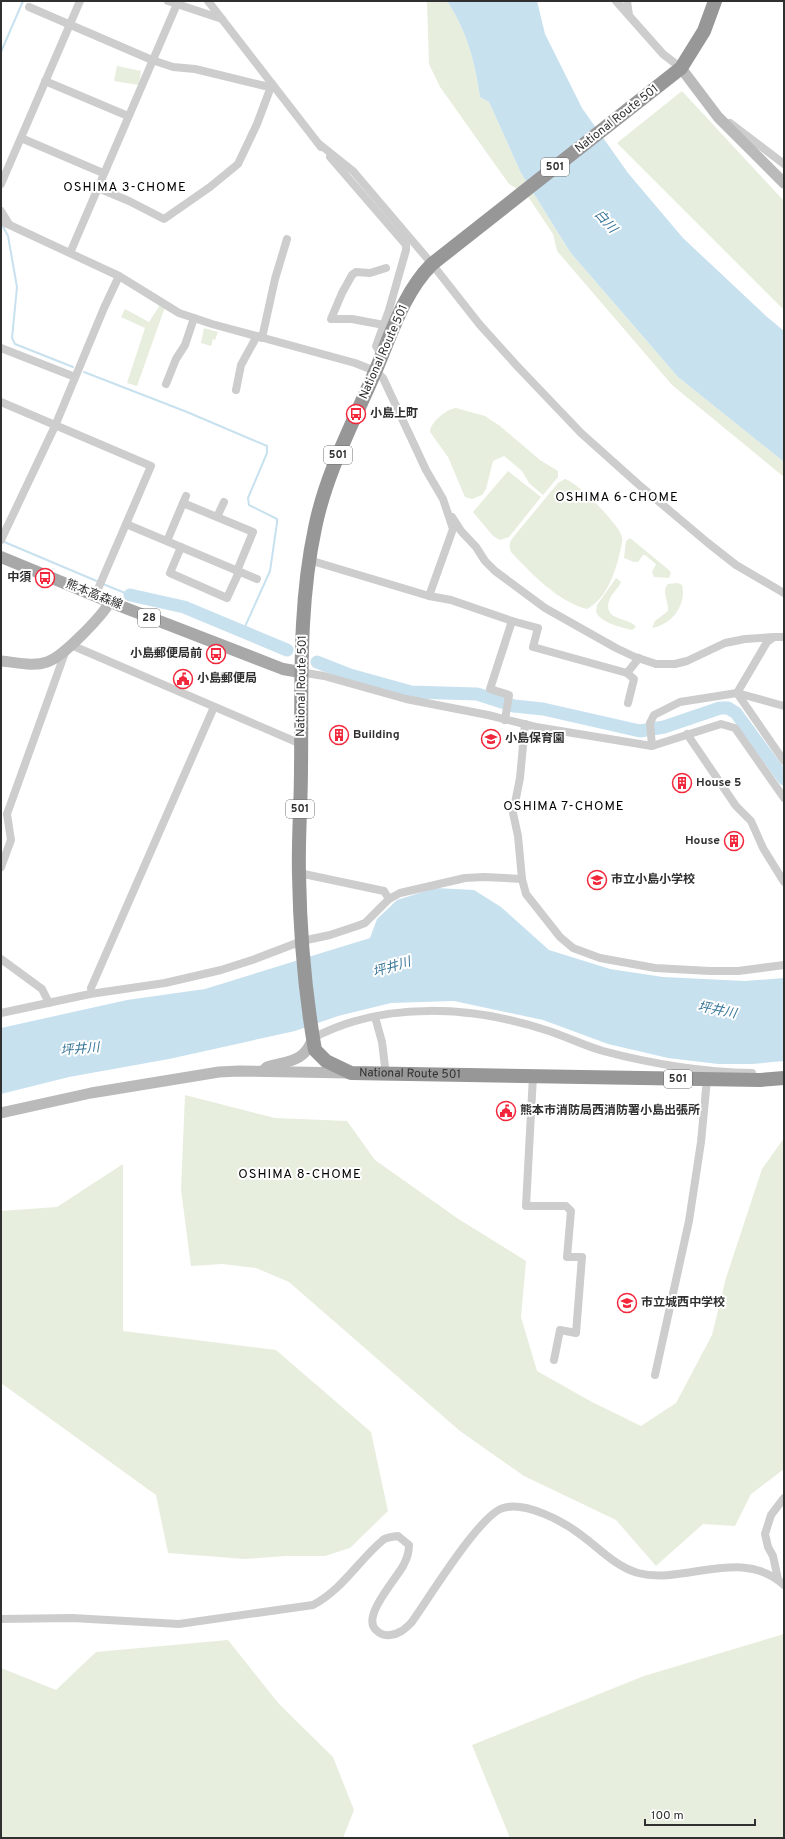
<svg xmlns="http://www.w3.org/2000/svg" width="785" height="1839" font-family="Overpass,'Noto Sans JP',sans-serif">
<rect width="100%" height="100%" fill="#fff"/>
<!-- green -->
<g fill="#e7eedd">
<path d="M427,1H447C467,30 475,63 480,97L489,102L521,173L570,252L678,377L784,462V477L672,385L557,251L553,234L527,195L509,184L440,87L429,64Z"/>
<path d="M117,66L141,71L139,85L114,81Z"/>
<path d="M682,91L784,201V310L617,143Z"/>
<path d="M160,305L165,307L137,386L127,383L145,328L121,317L125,309L149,322Z"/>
<path d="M204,328L218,332L215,340L213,339L211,346L201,343Z"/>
<path d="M456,408L485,416L500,426L540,460L558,471V477L543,495L529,483L522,471L504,456L493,461L486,489L482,495L472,499L465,497L448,457L430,432C430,422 447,409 456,408Z"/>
<path d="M508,471L541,497L509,537L500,540L493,536L473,512Z"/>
<path d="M565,479C577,482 619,524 622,537C623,542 621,547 620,552C615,573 607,598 587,609C558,602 530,572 511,552C508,544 510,541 515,535L558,483Z"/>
<path d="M630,538L669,570L671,573L669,578L654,577L652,572L656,564L645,555H643L638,562H634L624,558L626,541Z"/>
<path d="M616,578L621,582C618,589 611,594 609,601C603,621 629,617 636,627L632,630C621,627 601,623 596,612L597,605Z"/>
<path d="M678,583L682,585C687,604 672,625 652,628L655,621L668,611C669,601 661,592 668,584Z"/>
<path d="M185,1095L275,1118L347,1121L375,1160L457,1218L526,1261L521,1317L537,1371L592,1402L641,1426L676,1403L712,1335L726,1278L762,1169L784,1138V1469L751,1494L735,1526L703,1524L656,1566L616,1520L524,1476L460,1431L289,1282L256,1268L222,1264L191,1266L181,1190Z"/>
<path d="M123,1164V1331L276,1350L371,1432L388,1511L350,1548L325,1556H286L245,1559L168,1553L156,1495L1,1383V1211L57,1207Z"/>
<path d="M784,1634V1838H510L472,1745L644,1676Z"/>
<path d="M228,1640L279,1704L333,1757L354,1810L343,1838H1V1668L56,1690L96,1652Z"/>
</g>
<!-- water -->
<g fill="#c8e1ef">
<path d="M447,1H537L545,34L582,108L628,173L683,238L766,316L784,331V462L678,377L570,252L521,173L489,102L480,97C475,62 467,31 447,1Z"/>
<path d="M435,888L474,890L501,907L549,950L610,969L663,977L745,981L784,978V1061L752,1064H718L668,1058L608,1044L543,1020L454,1001L391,1003L338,1016L295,1031L169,1059L69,1077L1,1094V1028L127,1000L205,989L370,938L377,919L397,900Z"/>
</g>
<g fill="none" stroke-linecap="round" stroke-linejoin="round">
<!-- stream -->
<g stroke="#c8e1ef" stroke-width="2">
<path d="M1,52L23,1"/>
<path d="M2,225L8,236L17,287L12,338L15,344L73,367"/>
<path d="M84,372L187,412L267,446V453L248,498L249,505L277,519V523L270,571L243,631"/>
<path d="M2,541L99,582"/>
<path d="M103,584L130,595"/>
</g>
<!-- river -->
<g stroke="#c8e1ef" stroke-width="13">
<path d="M130,595L184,607L287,650"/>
<path d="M317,662L350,675L411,692L477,694L514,706L543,709L640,731L664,727L720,708H728L736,713L784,779"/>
</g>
<!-- street -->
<g stroke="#cdcdcd" stroke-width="8">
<path d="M168,1L222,19"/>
<path d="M208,1L321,147"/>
<path d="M616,1L663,54L681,68"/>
<path d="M627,1L629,15"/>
<path d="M29,7L152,60L173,67L195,69L265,86L272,84"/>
<path d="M45,81L128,116"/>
<path d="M730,123L784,164"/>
<path d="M21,138L103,173"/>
<path d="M318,143L353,171L432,264L480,325L518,367L581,433L638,484L708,543L736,565L784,593"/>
<path d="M330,157L406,245V250L389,310L376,346L382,356"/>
<path d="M1,184L80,1"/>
<path d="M98,188L129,201L164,219L210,187L238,164L257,124L272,84"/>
<path d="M1,211L9,224"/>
<path d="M1,221L119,276L179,313L212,324L355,363L375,371L383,378L426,470L443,499L453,529L429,596"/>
<path d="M70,253L177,4"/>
<path d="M384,325L352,319H331L342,293L352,275L356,272L370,273L386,268"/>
<path d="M262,338L275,279L287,239"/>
<path d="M1,348L75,377"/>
<path d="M166,384L176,359L185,345L194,318"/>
<path d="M236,390L241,365L257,336"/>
<path d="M1,402L151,466L95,596"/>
<path d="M183,503L253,532L237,571"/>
<path d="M217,517L224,502"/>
<path d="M452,517L461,531L476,547L485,561L495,571L545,608L616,648L635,657L656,664H675L687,661L725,643L745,639L774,637"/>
<path d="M126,524L257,579"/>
<path d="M1,540L55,426L104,308L119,276"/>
<path d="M167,541L186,496"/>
<path d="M181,547L170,573L227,598L239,572"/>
<path d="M309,560L429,596L451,600L512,621L490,689L509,695L505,720"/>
<path d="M512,621L538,628L533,647L627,673L639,658"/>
<path d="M71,645L301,744"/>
<path d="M300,672L324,676L406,699L488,715L536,727L652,746L721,724L735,728L784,798"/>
<path d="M627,673L634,679L628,703"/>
<path d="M737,693L784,761"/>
<path d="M737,693L767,642L774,637H784"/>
<path d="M525,724L520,778L513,813L518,836L522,879L526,894L560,937L573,948L600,958L655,968L710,971H738L784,965"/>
<path d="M687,734L736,806L751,821L763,848L784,882"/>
<path d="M652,746L650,723L654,715L680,702L737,693L784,706"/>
<path d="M1,867L11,840L7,814L66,650"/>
<path d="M299,873L384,891L389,899"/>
<path d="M1,959L42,989L49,1003"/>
<path d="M91,988L214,707"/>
<path d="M1,1013L90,994L165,983L221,970L255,959L302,941L330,935L357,926L365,923L389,899L400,893L465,878L484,877L522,879"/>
<path d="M375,1017L382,1042L386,1075"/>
<path d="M313,1038C385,1000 474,1006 549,1031C567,1037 585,1046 603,1051C652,1064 702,1072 752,1073"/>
<path d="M533,1076L526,1206H566L571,1211L567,1257H582L576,1333L560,1330L554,1360"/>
<path d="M655,1375L689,1221L701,1142L707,1079"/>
<path d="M778,1579L773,1556L768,1547L765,1534L771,1515L784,1498"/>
<path d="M1,1619L72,1618L179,1624L313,1605C342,1590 358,1561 383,1540C387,1537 392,1537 398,1536L409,1545C409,1553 407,1559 403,1566C396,1579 361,1617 376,1630C380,1634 384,1636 390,1635C399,1634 404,1630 411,1623C428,1600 479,1515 503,1508C525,1501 563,1521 581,1535C599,1548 616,1567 638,1573C685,1585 741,1546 784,1585"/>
</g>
<!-- secondary -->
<g stroke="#bababa" stroke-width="11">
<path d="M681,68L718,117L784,183"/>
<path d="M1,661C15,662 33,667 47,662C63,657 101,617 110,602"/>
<path d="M264,1070L267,1067C288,1061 305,1062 313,1038"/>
<path d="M1,1113L91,1093L219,1072L239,1071L348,1073"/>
</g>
<!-- primary -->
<path stroke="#a8a8a8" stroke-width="12" d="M1,557L110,602L283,669L300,672"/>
<!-- highway -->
<path stroke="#979797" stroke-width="14" id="s1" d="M715,1L704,31L681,68L432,264C403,293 391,335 375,372C353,423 326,473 315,528C298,607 302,688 301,769C301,804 298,839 299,875C300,933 305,993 315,1050L326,1061L351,1073L760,1080L784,1078"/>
</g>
<!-- icons -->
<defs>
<g id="bus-ring" transform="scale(1)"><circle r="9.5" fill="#fff" stroke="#f2273b" stroke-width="1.5"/><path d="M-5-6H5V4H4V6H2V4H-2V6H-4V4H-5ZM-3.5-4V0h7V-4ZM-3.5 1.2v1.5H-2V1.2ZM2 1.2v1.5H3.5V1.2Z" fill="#f2273b"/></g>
<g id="civic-ring" transform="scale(1)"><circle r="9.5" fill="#fff" stroke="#f2273b" stroke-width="1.5"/><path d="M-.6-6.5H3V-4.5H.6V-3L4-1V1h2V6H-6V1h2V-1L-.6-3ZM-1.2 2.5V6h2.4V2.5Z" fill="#f2273b"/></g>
<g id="building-ring" transform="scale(1)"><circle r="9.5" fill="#fff" stroke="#f2273b" stroke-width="1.5"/><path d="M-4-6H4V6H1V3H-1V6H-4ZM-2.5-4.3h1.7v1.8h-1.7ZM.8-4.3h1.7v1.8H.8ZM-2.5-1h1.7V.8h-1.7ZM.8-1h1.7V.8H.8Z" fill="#f2273b"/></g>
<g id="school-ring" transform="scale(1)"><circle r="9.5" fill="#fff" stroke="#f2273b" stroke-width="1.5"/><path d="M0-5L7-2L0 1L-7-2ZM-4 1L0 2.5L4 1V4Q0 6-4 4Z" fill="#f2273b"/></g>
</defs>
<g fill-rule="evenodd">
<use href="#bus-ring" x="356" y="414"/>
<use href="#bus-ring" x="45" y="578"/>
<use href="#bus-ring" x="216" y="654"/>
<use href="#civic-ring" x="183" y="679"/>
<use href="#building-ring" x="339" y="735"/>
<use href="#school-ring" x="491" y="739"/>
<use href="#building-ring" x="682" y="783"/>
<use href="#building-ring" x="734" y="841"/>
<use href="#school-ring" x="597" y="880"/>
<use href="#civic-ring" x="506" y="1111"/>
<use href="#school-ring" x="627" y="1303"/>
</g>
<g text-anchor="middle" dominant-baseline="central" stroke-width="4" stroke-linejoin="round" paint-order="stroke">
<!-- shield labels -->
<g fill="#fff" stroke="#6e6e6e" stroke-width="1">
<rect x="541" y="158" width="28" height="18" rx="3"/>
<rect x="324" y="446" width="28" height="18" rx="3"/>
<rect x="138" y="609" width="22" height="18" rx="3"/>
<rect x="286" y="800" width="28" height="18" rx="3"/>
<rect x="664" y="1070" width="28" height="18" rx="3"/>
</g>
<g font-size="11" font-weight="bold" fill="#303030">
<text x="555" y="167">501</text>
<text x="338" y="455">501</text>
<text x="149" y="618">28</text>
<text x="300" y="809">501</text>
<text x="678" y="1079">501</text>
</g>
<!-- street labels -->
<g font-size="12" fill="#303030" stroke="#fff">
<text transform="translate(617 119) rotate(-38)">National Route 501</text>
<text transform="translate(384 352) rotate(-66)">National Route 501</text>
<text transform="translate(94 595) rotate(22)">熊本高森線</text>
<text transform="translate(302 686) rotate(-89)">National Route 501</text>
<text stroke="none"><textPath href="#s1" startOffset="1309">National Route 501</textPath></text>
</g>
<!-- poi labels -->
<g font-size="12" font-weight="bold" fill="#303030" stroke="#fff" text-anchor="start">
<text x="370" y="414">小島上町</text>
<text x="31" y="578" text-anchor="end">中須</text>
<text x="202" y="654" text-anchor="end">小島郵便局前</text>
<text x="197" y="679">小島郵便局</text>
<text x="353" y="735">Building</text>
<text x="505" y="739">小島保育園</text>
<text x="696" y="783">House 5</text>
<text x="720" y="841" text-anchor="end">House</text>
<text x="611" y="880">市立小島小学校</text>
<text x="520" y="1111">熊本市消防局西消防署小島出張所</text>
<text x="641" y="1303">市立城西中学校</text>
</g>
<!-- neighbourhood labels -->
<g font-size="13" letter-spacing="1" fill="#000" stroke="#fff">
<text x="125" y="188">OSHIMA 3-CHOME</text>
<text x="617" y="498">OSHIMA 6-CHOME</text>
<text x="564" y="807">OSHIMA 7-CHOME</text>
<text x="300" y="1175">OSHIMA 8-CHOME</text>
</g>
<!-- water labels -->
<g font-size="13" font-style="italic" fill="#377599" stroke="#fff">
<text transform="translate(605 222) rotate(48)">白川</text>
<text transform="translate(392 968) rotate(-17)">坪井川</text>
<text transform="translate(717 1011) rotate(11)">坪井川</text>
<text transform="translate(80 1050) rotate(-5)">坪井川</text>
</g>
</g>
<!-- border -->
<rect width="785" height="1839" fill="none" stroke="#303030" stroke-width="4"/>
<!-- scale -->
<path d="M645 1819v6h110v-6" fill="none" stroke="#303030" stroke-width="2"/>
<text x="651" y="1819" font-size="12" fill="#303030" stroke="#ffffff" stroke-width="3" paint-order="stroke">100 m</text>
</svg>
